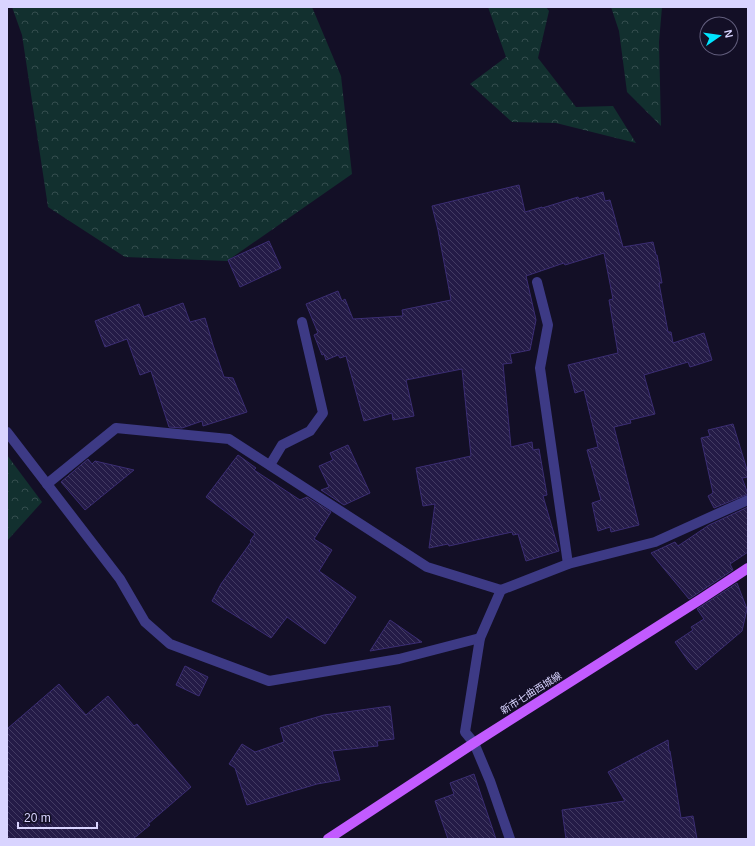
<svg xmlns="http://www.w3.org/2000/svg" width="755" height="846" font-family="Helvetica,'Noto Sans JP',sans-serif">
<defs>
<pattern id="forest-crowns" width="20" height="18" patternUnits="userSpaceOnUse"><rect width="20" height="18" fill="#12302f"/><path d="M2 6a3 3 0 1 1 6 0M12 15a3 3 0 1 1 6 0" fill="none" stroke="#344d4e"/></pattern>
<pattern id="building-back-hatch" width="6" height="6" patternUnits="userSpaceOnUse"><rect width="6" height="6" fill="#241b47"/><path d="M-1 5l2 2M0 0l6 6M5-1l2 2" fill="none" stroke="#433b63"/></pattern>
</defs>
<rect width="100%" height="100%" fill="#130f26"/>
<!-- forest -->
<g fill="url(#forest-crowns)">
<path d="M12,7H312L341,76L352,174L227,261L125,257L48,207L22,35Z"/>
<path d="M488,7H546L549,11L538,58L576,107L613,106L636,143L556,123L512,122L470,84L506,57Z"/>
<path d="M611,7H662L659,42L661,126L627,92L619,31Z"/>
<path d="M7,455L42,502L7,541Z"/>
</g>
<!-- building -->
<g fill="url(#building-back-hatch)" stroke="#3b2d73">
<path d="M519,185L525,212L542,207V208L578,197L579,199L603,192L605,201L610,200L623,247L653,242L656,255H657L662,283H659L668,332H671L673,343L704,333L712,360L690,367L688,362L644,375L655,414L630,420L631,423L614,427L639,525L611,532L610,527L598,531L592,503L601,500L587,450L598,447L584,390L575,393L568,365L618,353L609,300L613,299L604,253L565,265L564,263L526,276L536,320L530,350L510,354L512,363L503,364L511,447L532,442L533,450L539,449L547,495L543,496L559,551L526,561L518,534L513,535L512,532L449,546L448,544L429,548L435,504L423,506L416,468L471,456L462,369L406,380L414,416L393,420L392,413L364,421L346,356L340,358L338,355L326,360L324,354L322,355L314,335L318,333L306,304L338,291L342,301L345,299L353,319L403,316L402,310L451,300L438,230L432,206Z"/>
<path d="M269,241L281,268L240,287L228,260Z"/>
<path d="M183,303L190,322L205,318L213,345L224,377L233,378L247,412L203,426L202,421L182,428L169,427L151,371L140,375L127,339L105,347L95,321L139,304L144,317Z"/>
<path d="M733,424L748,473V477L742,478L748,494L714,508L708,496L713,493L701,438L710,436L708,430Z"/>
<path d="M348,445L370,493L344,505L321,490L329,487L319,466L333,460L330,453Z"/>
<path d="M238,455L256,468L254,470L300,500L307,497L331,512L314,539L332,550L319,571L356,597L325,644L287,617L271,638L212,601L221,584L251,542L250,541L255,534L206,497Z"/>
<path d="M88,459L92,464L95,461L134,470L85,510L61,482Z"/>
<path d="M748,507V552L730,564L733,570L689,599L651,553L675,542L678,546L709,525Z"/>
<path d="M737,583L747,609L742,631L696,670L689,662L675,642L693,630L691,627L704,619L697,609Z"/>
<path d="M390,620L422,642L370,651Z"/>
<path d="M185,666L208,677L199,696L176,685Z"/>
<path d="M59,684L86,715L108,696L134,726L137,724L191,787L148,824L150,825L133,839H7V729Z"/>
<path d="M390,706L394,739L377,741L378,746L332,751L340,780L317,784L247,805L235,768L229,764L242,744L255,752L284,742L280,728L324,715Z"/>
<path d="M668,740L669,751H670L681,818L693,816L697,839H566L562,810L625,801L608,772Z"/>
<path d="M474,774L496,839H448L435,801L454,794L450,783Z"/>
</g>
<g fill="none" stroke-linecap="round" stroke-linejoin="round">
<!-- minor -->
<g stroke="#3d3a85" stroke-width="10">
<path d="M537,282L548,325L540,368L568,564"/>
<path d="M7,432L120,579L145,622L170,644L269,681L399,659L480,638"/>
<path d="M270,465L282,445L310,431L323,413L302,322"/>
<path d="M47,484L116,428L229,439L427,567L501,590"/>
<path d="M510,839L490,781L474,743L465,732L480,638L501,590L568,564L655,542L748,500"/>
</g>
<!-- primary -->
<path stroke="#c25bff" stroke-width="10" d="M328,839L474,743L701,599L748,568"/>
</g>
<g text-anchor="middle" dominant-baseline="central" stroke-width="3" stroke-linejoin="round" paint-order="stroke">
<!-- street labels -->
<g font-size="10" fill="#d9d4ff" stroke="#130f26">
<text transform="translate(531 693) rotate(-32)">新市七曲西城線</text>
</g>
</g>
<!-- border -->
<rect width="755" height="846" fill="none" stroke="#d9d4ff" stroke-width="16"/>
<!-- north arrow -->
<g transform="translate(719 36) rotate(77)"><circle r="19" fill="#130f26" stroke="#625e7d"/>
<path d="M0-3L7 15L0 10L-7 15Z" fill="#00e5ff"/>
<text y="-6" font-size="11" font-weight="bold" text-anchor="middle" fill="#d9d4ff">N</text>
</g>
<!-- scale -->
<path d="M18 822v6h79v-6" fill="none" stroke="#d9d4ff" stroke-width="2"/>
<text x="24" y="822" font-size="12" fill="#d9d4ff" stroke="#130f26" stroke-width="3" paint-order="stroke">20 m</text>
</svg>
